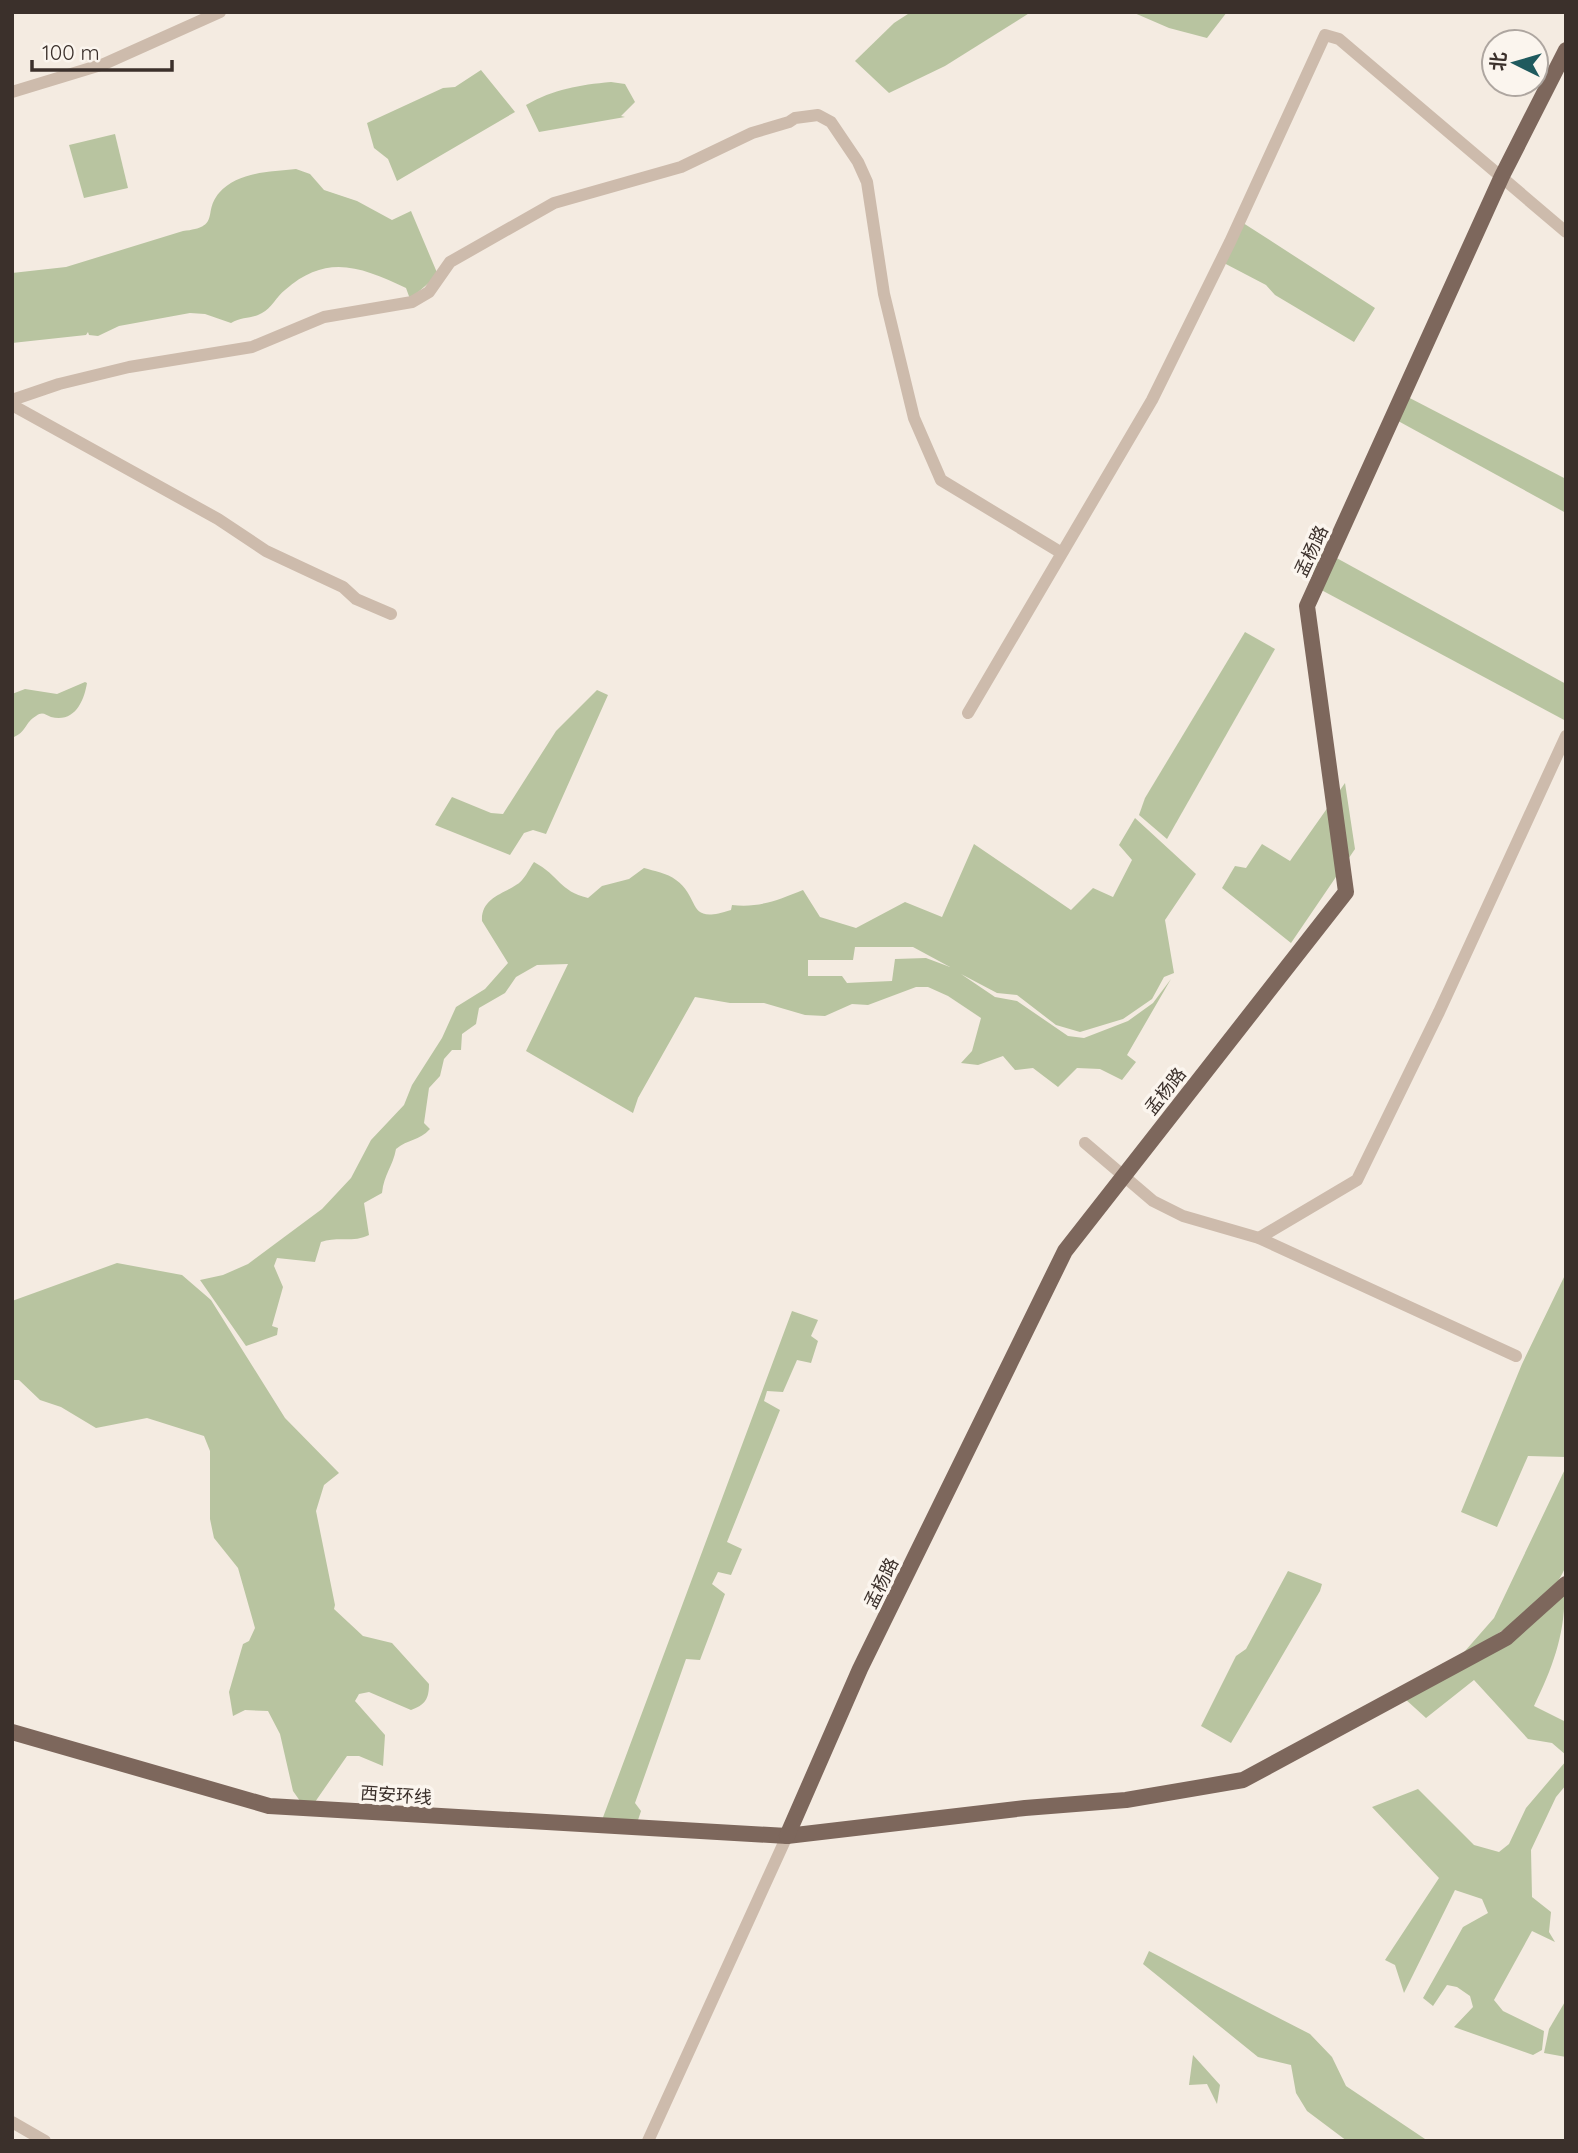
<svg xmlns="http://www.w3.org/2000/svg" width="1578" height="2153" font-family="Quicksand,'Noto Sans SC',sans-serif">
<rect width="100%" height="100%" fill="#f4ebe1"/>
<!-- green -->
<g fill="#b8c4a0" fill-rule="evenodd">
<path d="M911,12H1031L945,66L889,93L855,61L894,23Z"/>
<path d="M1132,12H1227L1207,38L1169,28Z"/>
<path d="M481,70L515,112L397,181L388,159L374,148L367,123L443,88L455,87Z"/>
<path d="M611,82L625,84L635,102L621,116L625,117L539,132L526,105C554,89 579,85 611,82Z"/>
<path d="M115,134L128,188L84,198L69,145Z"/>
<path d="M296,169L310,174L324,190L357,201L392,220L411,211L438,275L410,299L406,288C361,267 327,253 285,290C277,296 271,309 262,313C252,319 242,316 231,323L205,314L190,313L119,326L98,336L89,335L88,332L86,335L12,343V273L66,267L183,231C222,227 202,213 219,193C238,171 271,172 296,169Z"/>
<path d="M1240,221L1375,308L1354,342L1275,295L1266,285L1222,262Z"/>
<path d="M1402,394L1566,479V513L1389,416Z"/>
<path d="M1322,550L1566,684V721L1312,585L1313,572Z"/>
<path d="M1245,632L1275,649L1167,839L1139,815L1145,798Z"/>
<path d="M85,682L87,683C84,701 75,723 51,717C45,715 43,711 36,716C25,722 27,732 12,738V694L25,689L57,694Z"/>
<path d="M597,690L608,695L546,834L533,830L524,833L510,855L435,825L452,797L491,813L503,814L556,731Z"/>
<path d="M1345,783L1355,849L1291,943L1222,888L1235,866L1246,868L1262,844L1290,861Z"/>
<path d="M1135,818L1196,874L1165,920L1174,973L1164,977L1152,999L1123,1019L1080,1032L1056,1025L1017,995L997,993L961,974L995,997L1017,1001L1068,1036L1084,1038L1128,1021L1153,1003L1171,979L1127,1055L1136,1062L1122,1080L1100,1069L1077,1068L1058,1087L1033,1068L1015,1070L1003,1056L978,1065L961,1063L972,1051L981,1018L948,996L928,987H916L868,1005L852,1004L825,1016L805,1015L764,1003H730L695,997L638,1098L633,1113L526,1051L568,964L537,965L516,977L505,993L479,1008L476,1024L462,1034L461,1050H452L444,1059L440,1076L429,1088L424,1123L430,1129C419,1141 408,1139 396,1149C393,1166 384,1174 382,1193L364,1203L369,1235C354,1243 337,1236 321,1242L315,1262L277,1258L274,1266L283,1287L272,1326L278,1328L277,1335L246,1346L200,1280L223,1275L248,1264L322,1209L351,1178L371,1140L404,1105L412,1085L442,1038L456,1007L485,989L508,963L482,921C481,899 501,895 516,885C524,881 529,869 534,862C560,876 559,891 588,898L602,886L629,879L644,868C654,871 667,873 676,880C702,899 685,925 731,910L732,905C760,908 778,900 803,890L820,917L856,928L905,902L942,917L974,844L1071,910L1093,888L1113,897L1132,860L1119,845ZM855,947H913L950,967L926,958L895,959L892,981L847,983L842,976H808V960H853Z"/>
<path d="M117,1263L182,1275L211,1300L285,1418L339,1473L324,1485L316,1511L335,1605L334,1609L363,1636L392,1643L429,1684C429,1699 425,1705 411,1710L369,1692L359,1694L355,1701L385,1735L383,1766L359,1756H347L315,1802L300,1801L293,1791L280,1734L268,1711L245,1710L233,1716L229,1692L243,1644L249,1641L255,1628L238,1568L214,1538L210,1519V1451L204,1436L147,1418L96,1428L61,1407L40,1400L19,1380H12V1301Z"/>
<path d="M1566,1273V1457L1528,1456L1497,1527L1461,1512L1522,1364Z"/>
<path d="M792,1311L818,1320L811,1336L818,1341L811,1363L797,1360L783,1392L767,1391L764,1401L780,1410L727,1542L742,1549L731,1575L718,1572L712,1584L725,1594L700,1660L686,1659L635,1803L641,1811L638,1820H602Z"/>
<path d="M1566,1467C1566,1491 1571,1543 1566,1564C1558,1599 1487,1641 1458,1659L1494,1618Z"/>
<path d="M1288,1571L1322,1584L1320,1591L1231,1743L1201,1726L1236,1656L1246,1649Z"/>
<path d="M1564,1584C1567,1629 1554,1665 1534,1706L1566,1722V1755L1552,1743L1528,1739L1474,1680L1426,1718L1404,1698L1515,1636Z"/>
<path d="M1566,1761V1785L1556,1797L1531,1850L1532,1897L1551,1912L1549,1932L1555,1942L1532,1931L1494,2000L1503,2011L1544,2031L1542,2050L1533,2055L1454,2027L1473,2007L1470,1996L1457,1987L1447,1985L1433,2006L1423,1998L1463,1927L1488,1913L1482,1899L1455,1890L1404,1993L1395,1965L1385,1960L1439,1878L1372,1807L1418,1789L1474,1845L1499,1852L1509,1844L1526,1808Z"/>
<path d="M1149,1951L1310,2034L1332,2057L1346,2086L1428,2141H1347L1307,2111L1296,2093L1291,2065L1258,2057L1143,1964Z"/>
<path d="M1566,2000V2057L1544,2053L1549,2029Z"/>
<path d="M1193,2055L1220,2085L1217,2104L1207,2084L1189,2085Z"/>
</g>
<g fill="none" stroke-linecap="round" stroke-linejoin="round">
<!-- minor -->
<g stroke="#cdbbac" stroke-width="12">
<path d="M12,92L104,64L220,12"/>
<path d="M12,400L59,384L129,367L252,347L324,317L412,302L429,292L450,262L554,203L681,167L752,133L789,122L795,118L818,115L831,122L858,162L867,182L884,294L914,418L941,480L1060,552"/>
<path d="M12,405L218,519L266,551L343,587L356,599L391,614"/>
<path d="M968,713L1152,400L1230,242L1325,35L1339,39L1566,232"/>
<path d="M1085,1143L1153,1201L1183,1216L1259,1238L1516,1356"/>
<path d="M1259,1238L1357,1180L1439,1012L1566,736"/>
<path d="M12,2122L45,2141"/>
<path d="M648,2141L787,1836"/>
</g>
<!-- major -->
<g stroke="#7d675c" stroke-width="16">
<path d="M12,1732L269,1806L787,1836L1025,1808L1126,1800L1243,1780L1506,1638L1566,1584"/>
<path d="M787,1836L860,1669L1065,1251L1346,892L1307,606L1502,176L1566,50"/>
</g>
</g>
<g text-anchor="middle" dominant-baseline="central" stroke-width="7" stroke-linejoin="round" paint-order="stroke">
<!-- street labels -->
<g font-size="18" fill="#3b302b" stroke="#fbf5ee">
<text transform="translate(1311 551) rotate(-65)">孟杨路</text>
<text transform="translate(1165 1091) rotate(-52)">孟杨路</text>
<text transform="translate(881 1583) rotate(-64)">孟杨路</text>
<text transform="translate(396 1795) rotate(4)">西安环线</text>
</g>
</g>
<!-- border -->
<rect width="1578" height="2153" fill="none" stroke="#3b302b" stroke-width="28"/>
<!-- north arrow -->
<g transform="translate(1515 63) rotate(275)"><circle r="33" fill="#fbf5ee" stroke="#aea6a0" stroke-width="2"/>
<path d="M0-5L12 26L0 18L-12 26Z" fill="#1f5a5e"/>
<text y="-10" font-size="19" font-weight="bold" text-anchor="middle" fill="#3b302b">北</text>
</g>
<!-- scale -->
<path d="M32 60v10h140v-10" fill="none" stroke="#3b302b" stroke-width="3.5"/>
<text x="42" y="60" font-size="21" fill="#3b302b" stroke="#fbf5ee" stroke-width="5" paint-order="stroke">100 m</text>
</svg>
